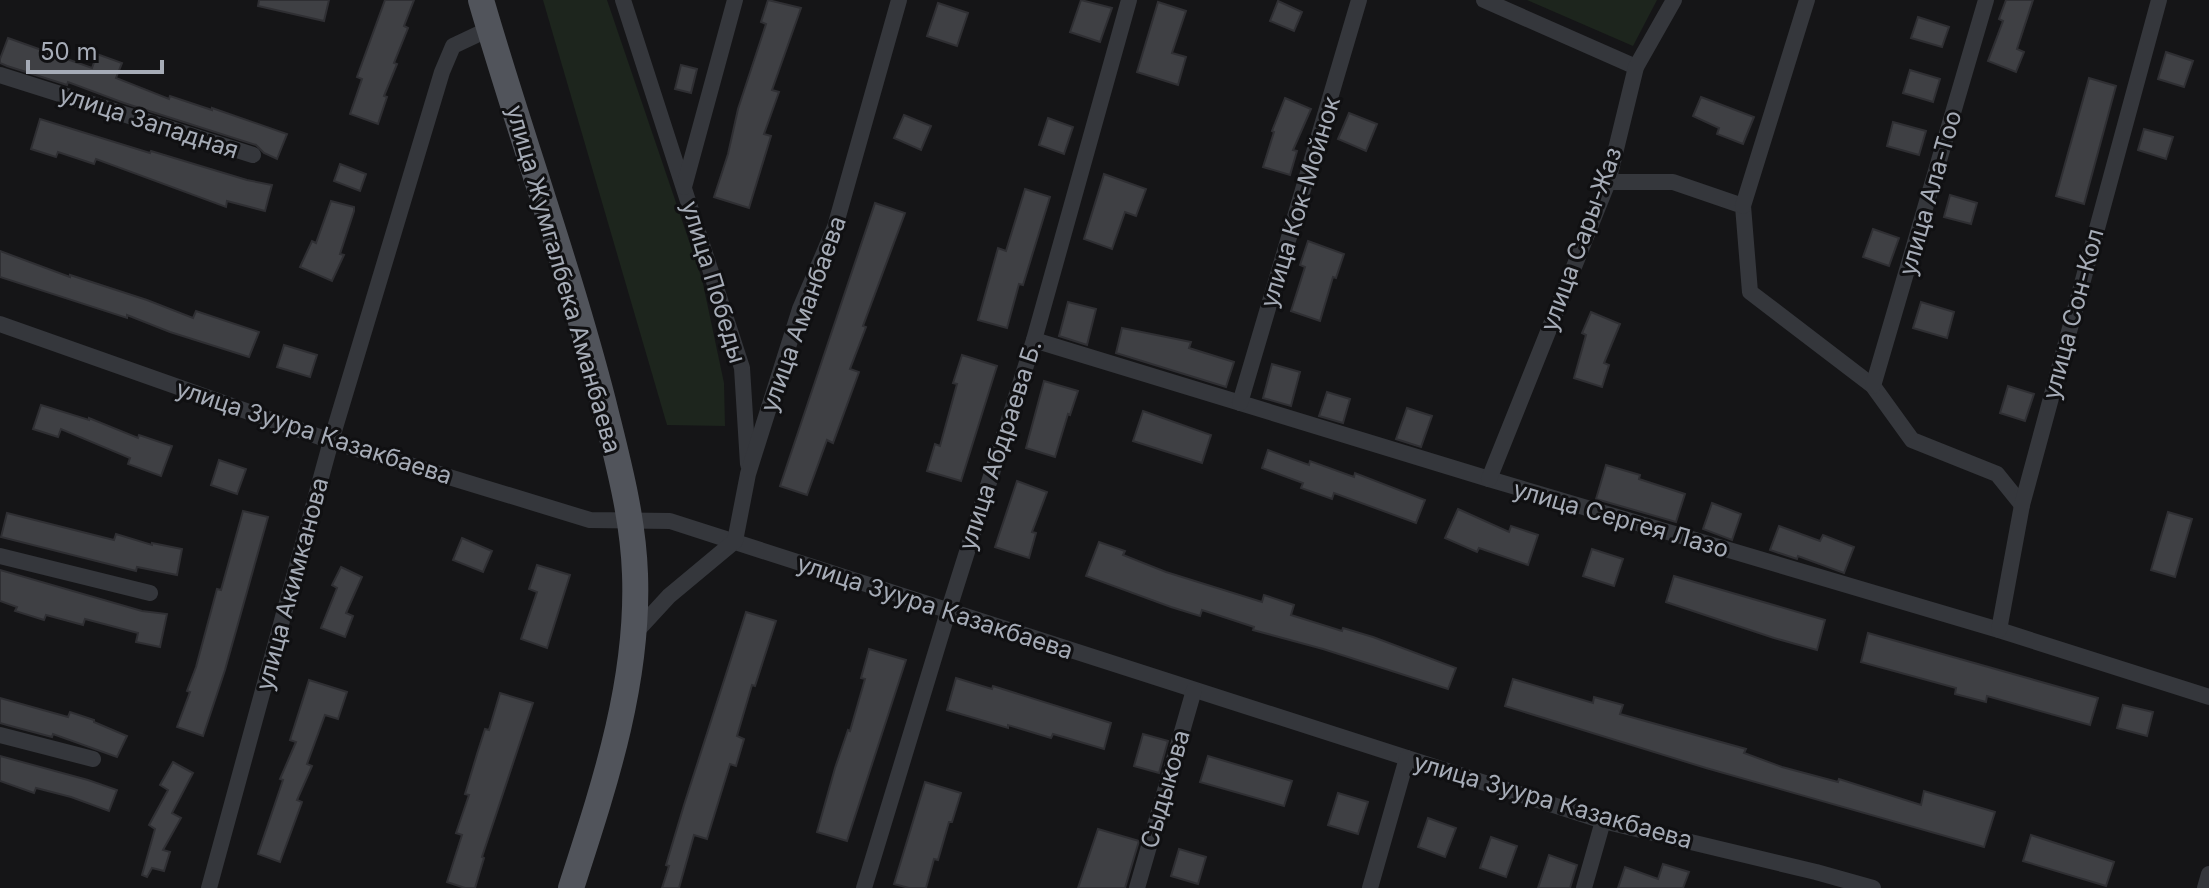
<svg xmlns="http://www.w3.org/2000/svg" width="2209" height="888" font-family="Inter,sans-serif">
<rect width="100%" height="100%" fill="#151517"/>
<!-- green -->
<g fill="#1d251d">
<path d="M543,0H607L702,279L724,383L725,426L667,425Z"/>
<path d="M1527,0H1657L1633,46Z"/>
</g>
<!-- building -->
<g fill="#3f4044" stroke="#2f2f33" stroke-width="2">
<path d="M259,0H329L324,21L258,6Z"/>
<path d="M385,0H414L404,26L408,28L394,63L397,64L384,96L387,97L378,124L350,114L362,79L357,77Z"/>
<path d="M768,0L801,8L772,90L779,92L764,134L771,136L749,208L714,197L728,154L738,109L766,24L761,22Z"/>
<path d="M1081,0L1112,8L1100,42L1070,32Z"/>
<path d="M2006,0H2033L2017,49L2024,52L2016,72L1988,61L2003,21L1999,19Z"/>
<path d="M1278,1L1302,12L1294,31L1270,21Z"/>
<path d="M1158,2L1186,11L1172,53L1186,57L1178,85L1137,72Z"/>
<path d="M938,3L968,13L957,46L927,36Z"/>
<path d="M1918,17L1949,27L1942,47L1911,38Z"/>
<path d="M8,38L92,68L97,54L122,63L116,78L169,99L170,96L212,110V108L287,134L277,159L264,153L256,145L124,103L68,82L67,85L7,66L0,63V59Z"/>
<path d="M2166,52L2193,61L2184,87L2158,79Z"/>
<path d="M681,65L697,69L691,93L675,89Z"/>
<path d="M1910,70L1940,79L1933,102L1903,93Z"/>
<path d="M2089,78L2116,86L2084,204L2056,196Z"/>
<path d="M1701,97L1754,117L1743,144L1717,134L1719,128L1693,116Z"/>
<path d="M1285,98L1311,109L1293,150L1297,151L1290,175L1263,167L1274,132L1272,131Z"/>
<path d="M1349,113L1377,124L1366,151L1338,139Z"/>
<path d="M904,115L931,126L921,150L894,138Z"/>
<path d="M1048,118L1073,127L1064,154L1039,145Z"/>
<path d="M40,119L150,153L151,151L247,180L272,185L265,211L227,201L226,207L96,159L94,164L58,152L56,157L31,149Z"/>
<path d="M1893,122L1926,131L1919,155L1887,146Z"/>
<path d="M2144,129L2173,137L2166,159L2138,150Z"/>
<path d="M340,164L366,174L360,191L334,181Z"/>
<path d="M1104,174L1146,189L1136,216L1125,212L1112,249L1084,239Z"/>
<path d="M1025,189L1050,197L1023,285L1019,284L1007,328L978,320L998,248L1006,251Z"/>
<path d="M1950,195L1977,203L1971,224L1944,217Z"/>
<path d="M331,201L354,207V211L340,254L344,255L332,281L300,267L312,241L316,243Z"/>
<path d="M875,203L905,213L863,326L866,327L850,369L859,372L833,443L827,440L807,495L780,486Z"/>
<path d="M1873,229L1899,238L1889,266L1863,257Z"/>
<path d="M1308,241L1344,254L1336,278L1333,277L1320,321L1291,311L1305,267L1300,265Z"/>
<path d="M0,251L70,277V275L147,300L193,318L196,311L259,332L249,357L170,332L127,315V318L0,277Z"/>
<path d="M1068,302L1096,309L1087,345L1059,336Z"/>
<path d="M1921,302L1954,312L1947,338L1913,328Z"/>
<path d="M1591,312L1620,324L1604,363L1609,365L1602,387L1574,378L1586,335L1582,333Z"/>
<path d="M1122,328L1191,342L1189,348L1234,362L1226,387L1116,353Z"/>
<path d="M284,345L317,355L310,377L277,367Z"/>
<path d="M962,355L997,366L961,481L927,471L935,444L940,446L957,384L953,383Z"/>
<path d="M1272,364L1300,372L1291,406L1263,398Z"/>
<path d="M1044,381L1078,391L1070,415L1068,414L1055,457L1026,448Z"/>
<path d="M2008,386L2034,394L2025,421L2000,413Z"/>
<path d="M1327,392L1350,399L1343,423L1319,416Z"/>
<path d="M41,405L89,420V418L138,438L139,435L172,446L161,476L128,464L130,458L61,429L58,437L33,429Z"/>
<path d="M1407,408L1432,416L1421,447L1396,439Z"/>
<path d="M1143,411L1211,435L1202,463L1133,441Z"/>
<path d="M1268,450L1309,465L1310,461L1354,477L1355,473L1425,500L1416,523L1334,493L1332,499L1301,488L1303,483L1262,468Z"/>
<path d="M219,460L246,469L237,494L211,485Z"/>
<path d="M1606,465L1640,475L1639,479L1685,494L1676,522L1596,499Z"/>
<path d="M1017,481L1047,492L1032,532L1036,533L1029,558L995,547Z"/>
<path d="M1712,503L1741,514L1732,540L1703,529Z"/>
<path d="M1458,509L1509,532L1511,526L1538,535L1528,565L1479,548L1477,552L1445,538Z"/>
<path d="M243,511L268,517L225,670L203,736L177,727L190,692L187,691L196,667L217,589L221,590Z"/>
<path d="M2168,512L2192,519L2175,577L2151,570Z"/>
<path d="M7,513L114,540L116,534L152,545V543L182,549L177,575L137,567L136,571L1,537Z"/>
<path d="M1779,526L1820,541L1823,535L1854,547L1844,573L1798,556L1797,559L1770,550Z"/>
<path d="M462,538L492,551L483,572L453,560Z"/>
<path d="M1099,542L1125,551L1123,555L1166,572L1262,602L1264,595L1294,605L1291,615L1342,631L1343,628L1373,637L1456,668L1448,689L1323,649L1253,630L1254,627L1202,610L1200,616L1171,607L1086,576Z"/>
<path d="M1592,549L1623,559L1614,586L1583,576Z"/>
<path d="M537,565L570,575L547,648L521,639L537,592L529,589Z"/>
<path d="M341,567L362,577L346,613L353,616L345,637L321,628L337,588L332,585Z"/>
<path d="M0,570L142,611L167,614L160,647L136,642L138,633L85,619L83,625L46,615L44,620L15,611L17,607L0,601Z"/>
<path d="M1674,576L1825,620L1817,650L1774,638L1666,602Z"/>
<path d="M746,612L776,621L755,686L752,685L737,736L744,739L736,766L730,764L707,839L694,835L679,888H662L669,866L666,865L684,805Z"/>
<path d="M1868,633L2098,698L2090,725L1987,696L1986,702L1955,694L1956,688L1861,662Z"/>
<path d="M869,649L906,660L847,841L817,832L835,768L848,730L850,731L865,679L861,678Z"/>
<path d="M956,678L992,689L993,686L1111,723L1104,749L1053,734L1051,738L1008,725V728L947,710Z"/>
<path d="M1513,679L1593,703L1594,697L1623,705L1620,714L1746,749L1744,753L1782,767L1838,782L1839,779L1921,805L1924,791L1995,812L1984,847L1706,768L1505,706Z"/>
<path d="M309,680L347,692L338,719L325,715L307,764L312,766L297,800L302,802L280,862L258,854L283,780L280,779L296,742L290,740Z"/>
<path d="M500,693L533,703L482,857L484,858L475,888H465L447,882L462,835L456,833L469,795L465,794L477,754L485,729L489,730Z"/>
<path d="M0,698L68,717L70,712L94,720V722L127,736L117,757L53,734L52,737L7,725L0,723Z"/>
<path d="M2123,705L2153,712L2147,736L2117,728Z"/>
<path d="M1143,734L1168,741L1159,773L1134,766Z"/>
<path d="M0,756L88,780L117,790L109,811L71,797L36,788L34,793L0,781Z"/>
<path d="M1208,756L1292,781L1284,806L1200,782Z"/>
<path d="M173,762L193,773L172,813L181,818L163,850L170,852L164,871L152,868L147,877L142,875L155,829L149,825L168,790L160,785Z"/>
<path d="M925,782L961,793L952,822H949L938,860L934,859L926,888H909L894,884Z"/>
<path d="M1338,793L1368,802L1358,834L1328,825Z"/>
<path d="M1428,818L1456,828L1445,857L1418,847Z"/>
<path d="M1098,829L1139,841L1125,888H1078Z"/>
<path d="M2031,835L2114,862L2106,886L2023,861Z"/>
<path d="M1491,837L1517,846L1506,877L1480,868Z"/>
<path d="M1179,849L1206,857L1198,884L1171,876Z"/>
<path d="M1549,855L1577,865L1570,888H1538Z"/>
<path d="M1663,864L1689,872L1683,888H1618L1625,867L1658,879Z"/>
</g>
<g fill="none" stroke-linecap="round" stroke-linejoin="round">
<!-- street -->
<g stroke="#35373c" stroke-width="16">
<path d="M623,0L742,368L748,464"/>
<path d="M1484,0L1636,67"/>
<path d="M0,75L253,155"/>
<path d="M1608,182H1673L1743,206L1750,292L1873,386L1912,440L1997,474L2022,505"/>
<path d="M684,187L735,0"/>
<path d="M1743,206L1807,0"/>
<path d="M0,324L331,441L590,520L670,521L1603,821L1816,872L1873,888"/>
<path d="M1034,340L1489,479L1999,630L2209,697"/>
<path d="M1873,386L1986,0"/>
<path d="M1240,403L1359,0"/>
<path d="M1489,479L1608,182L1636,67L1674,0"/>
<path d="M0,556L150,593"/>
<path d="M1999,630L2022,505L2159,0"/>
<path d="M634,634L669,596L735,541L748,474L800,309L835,227L899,0"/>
<path d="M0,735L93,759"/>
<path d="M209,888L331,441L442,72L453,46L489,29"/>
<path d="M864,888L948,612L1034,340L1129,0"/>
<path d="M1137,888L1194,690"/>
<path d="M1370,888L1407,758"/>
<path d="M1584,888L1603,821"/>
<path d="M2205,888L2209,874"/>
</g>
<!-- primary -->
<path stroke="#51545b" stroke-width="26" d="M481,0C520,134 568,266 603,401C617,458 633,515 635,574C639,683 604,786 571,888"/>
</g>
<g text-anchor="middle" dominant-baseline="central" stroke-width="6" stroke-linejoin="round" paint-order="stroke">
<!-- street labels -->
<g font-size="24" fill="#a6acb7" stroke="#101012">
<text transform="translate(149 122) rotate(18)">улица Западная</text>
<text transform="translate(1930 193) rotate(-74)">улица Ала-Тоо</text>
<text transform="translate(1300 202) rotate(-73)">улица Кок-Мойнок</text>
<text transform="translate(1581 239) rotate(-70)">улица Сары-Жаз</text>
<text transform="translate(564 279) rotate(74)">улица Жумгалбека Аманбаева</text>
<text transform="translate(714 282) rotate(73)">улица Победы</text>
<text transform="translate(803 314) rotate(-70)">улица Аманбаева</text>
<text transform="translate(2073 314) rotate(-75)">улица Сон-Кол</text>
<text transform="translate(314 432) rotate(18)">улица Зуура Казакбаева</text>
<text transform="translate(1000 445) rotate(-72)">улица Абдраева Б.</text>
<text transform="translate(1621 519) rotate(16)">улица Сергея Лазо</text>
<text transform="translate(292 584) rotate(-75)">улица Акимканова</text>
<text transform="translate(935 607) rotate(18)">улица Зуура Казакбаева</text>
<text transform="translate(1165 789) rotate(-74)">Сыдыкова</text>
<text transform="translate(1553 801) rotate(16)">улица Зуура Казакбаева</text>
</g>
</g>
<!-- scale -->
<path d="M28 60v12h134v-12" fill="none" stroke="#a6acb7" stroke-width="4"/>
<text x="40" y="60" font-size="24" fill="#a6acb7" stroke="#101012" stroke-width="6" paint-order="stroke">50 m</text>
</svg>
